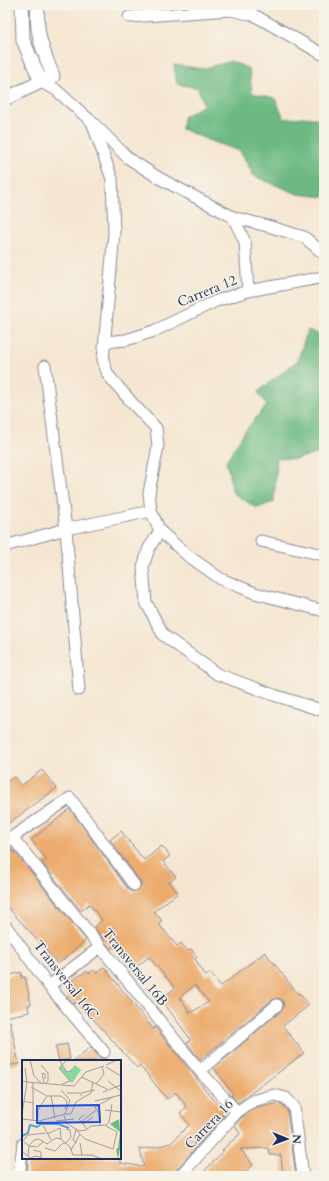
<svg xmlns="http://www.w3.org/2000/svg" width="329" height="1181" font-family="Cardo,serif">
<rect width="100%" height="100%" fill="#f7f3e8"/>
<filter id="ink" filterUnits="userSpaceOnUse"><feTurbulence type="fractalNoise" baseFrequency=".025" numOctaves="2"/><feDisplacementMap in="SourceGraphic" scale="8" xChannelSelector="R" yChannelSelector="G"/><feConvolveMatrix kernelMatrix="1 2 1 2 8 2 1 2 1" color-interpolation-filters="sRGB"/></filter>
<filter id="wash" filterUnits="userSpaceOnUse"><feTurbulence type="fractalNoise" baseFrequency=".012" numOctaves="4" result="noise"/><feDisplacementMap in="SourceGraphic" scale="16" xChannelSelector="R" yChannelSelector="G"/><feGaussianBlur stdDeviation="0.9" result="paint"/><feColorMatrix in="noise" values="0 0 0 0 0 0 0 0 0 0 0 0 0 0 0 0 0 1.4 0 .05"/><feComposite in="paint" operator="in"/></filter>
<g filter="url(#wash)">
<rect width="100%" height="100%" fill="#f5e6d1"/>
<!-- forest -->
<g fill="#6cb982" stroke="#447470">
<path d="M231,61L249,69L252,93L275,98L284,119L303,117L324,119V197L298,194L254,176L240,151L208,140L182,129L183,117L204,105L198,88L177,84L174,65L203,69Z"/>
<path d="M308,330L324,336V452L295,459L277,458L274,502L257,508L233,493L226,461L245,431L267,405L258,392L297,361Z"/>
</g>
<g id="blocks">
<!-- building -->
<g fill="#ecac6e" fill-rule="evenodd">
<path d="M42,770L57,788L5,826V783L14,777L21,786Z"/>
<path d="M70,809L128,889L132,892L138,890L141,885L140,881L110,840L121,831L144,860L162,846L170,856L163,861L176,877L169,882L178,893L154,911L162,921L158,923L177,946L181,943L188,951L191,949L197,957L195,959L206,976L210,973L221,986L265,952L298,994L299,993L309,1005L283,1026L304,1053L238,1103L231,1095L233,1094L214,1068L282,1010L284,1007L283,1001L279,998L272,1000L200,1060L187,1043L191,1040L161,999L175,988L149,957L135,968L115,945L111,949L94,927L102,920L89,904L81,911L42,863L47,860L31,840ZM195,985L209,1002L190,1013L180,997Z"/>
<path d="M10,847L13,852L14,851L86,940L58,964L5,904V849Z"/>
<path d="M104,967L153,1029L155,1027L218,1105L220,1103L227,1111L220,1116L225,1115L215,1127L208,1131L209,1133L175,1171L173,1175L162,1176V1173L135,1176H27L28,1158H120V1163L144,1167L140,1149L150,1148L171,1143L189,1125L180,1113L187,1107L176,1092L167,1099L147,1074L139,1066L137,1068L86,1011L85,1012L76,1002L73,1004L67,996L73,991L68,984L74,979L87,971L89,974L94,970L96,973Z"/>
<path d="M21,972L22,978L25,977L31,1004L28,1005L29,1012L5,1017V977Z"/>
<path d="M5,1021H10L19,1064L5,1066Z"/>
<path d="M67,1044L70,1059L59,1061L55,1046Z"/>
<path d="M91,1047L99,1057L105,1059L107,1061H73Z"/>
<path d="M279,1103L282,1104L287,1110L296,1176H283L281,1155H270L269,1148L240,1149L253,1165L241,1176H200L224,1150H222L240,1134L235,1125L242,1117L254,1109Z"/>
</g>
</g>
</g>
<g filter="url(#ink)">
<use href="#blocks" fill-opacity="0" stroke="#888a98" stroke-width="1"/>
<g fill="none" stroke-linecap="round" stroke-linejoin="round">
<!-- minor casing -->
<g stroke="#888a98" stroke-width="13">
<g id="minor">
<path d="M129,17L230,10L254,15L324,55"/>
<path d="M41,82L55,89L92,122L112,179L114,233L103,360L108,375L133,404L156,428L158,446L149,493L151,511L160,531L187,555L221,579L255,593L324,611"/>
<path d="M94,124L128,158L159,178L233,217L245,242L248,291"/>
<path d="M233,217L271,227L304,237L324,254"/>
<path d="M105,342L126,340L154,331L216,301L248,291L324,277"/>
<path d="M45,366L66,529L79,690"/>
<path d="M160,531L149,548L143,567L146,602L163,635L217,674L274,695L324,711"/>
<path d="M261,541L324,555"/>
<path d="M5,546L66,529L151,511"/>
<path d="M12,837L200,1071L237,1112"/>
<path d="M5,842L70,798L134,885"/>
<path d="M5,925L49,986L104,1052"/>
<path d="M49,986L100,947"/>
<path d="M200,1071L277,1005"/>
<path d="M19,1176L23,1144"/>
<path d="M180,1176L237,1112L253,1101L274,1095L286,1098L294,1107L303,1176"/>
</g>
</g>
<!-- tertiary casing -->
<g stroke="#888a98" stroke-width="15">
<g id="tertiary">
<path d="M22,5L23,40L41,82"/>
<path d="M5,99L53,76C43,50 35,34 38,5"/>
</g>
</g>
<!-- minor -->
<use href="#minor" stroke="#fff" stroke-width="11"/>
<!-- tertiary -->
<use href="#tertiary" stroke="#fff" stroke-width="13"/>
</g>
</g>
<g text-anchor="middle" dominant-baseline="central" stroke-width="3" stroke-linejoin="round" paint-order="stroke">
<!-- street labels -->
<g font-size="14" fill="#1b2f5e" stroke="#f7f3e8">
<text transform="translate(207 291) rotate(-22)">Carrera 12</text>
<text transform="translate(135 967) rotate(51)">Transversal 16B</text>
<text transform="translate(66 980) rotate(52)">Transversal 16C</text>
<text transform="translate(209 1124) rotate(-46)">Carrera 16</text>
</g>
</g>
<!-- overview -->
<g transform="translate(22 1060)">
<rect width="99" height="99" fill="#f5e6d1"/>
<path d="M53,5L59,10L50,23L37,8L40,6L46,13Z" fill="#86d99a"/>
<path d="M97,59L99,84L96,99L94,89L96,88L98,72L88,64Z" fill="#6cb982"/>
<path fill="none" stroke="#59a2d0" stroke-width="2" d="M0,76L6,73L8,65L15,67L19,64H36L47,68"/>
<path fill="none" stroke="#9e9da3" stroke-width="1" d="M8,0L12,16L19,23M37,0L45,12L50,11M19,5L26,13V21L24,23M84,5L95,0M84,7L99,16M59,17L85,29M0,21L5,22L3,8M86,21L99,31M11,23V60M22,23L20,13L23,14V19M40,24L48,21L37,8L45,0M74,24L82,14L80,6M9,27L25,36H39L45,41L43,49M81,32L99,25M45,33H58L60,36M59,33L73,30M29,36L33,58M0,41L12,43M73,41L99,35M83,50L99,52M0,54L5,22L52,26L64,12L82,6M43,54H49L54,42L69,33L71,22M42,55L44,63L57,71L64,70L69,66L84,65M62,55L57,59L65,69M16,57V50L25,36M0,59L17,61L43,54L48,40L39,30M19,61L29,80M34,61L52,59M59,62L74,50M61,64L71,57M84,65L87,62L90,44M78,66V55L73,47L91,37M84,66L95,72L91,89M25,74L38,68L39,79M0,82L6,75L24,73M2,82L7,86L15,87L21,82M55,83L51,80L54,70L63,79L91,89M58,83L60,95M23,88L33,91L41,83H44L49,77L48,70L44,69M11,90L19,92V98M49,90L58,74M0,91L8,98L14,96L22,99M6,96L7,86L12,80L17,79L25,84L34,78L39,79L48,87L51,95H70L80,99"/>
<path fill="#1d4ed8" fill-opacity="0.15" stroke="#1d4ed8" stroke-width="2" d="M77,45L78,62L15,63V46Z"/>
<rect width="99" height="99" fill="none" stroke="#1b2f5e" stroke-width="2"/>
</g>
<!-- margin -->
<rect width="329" height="1181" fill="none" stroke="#f7f3e8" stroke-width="20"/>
<!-- north arrow -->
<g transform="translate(287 1139) rotate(91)" stroke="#f7f3e8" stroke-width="3" paint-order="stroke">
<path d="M0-3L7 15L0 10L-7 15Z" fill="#1b2f5e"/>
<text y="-6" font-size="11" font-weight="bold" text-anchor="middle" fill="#1b2f5e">N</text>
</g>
</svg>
